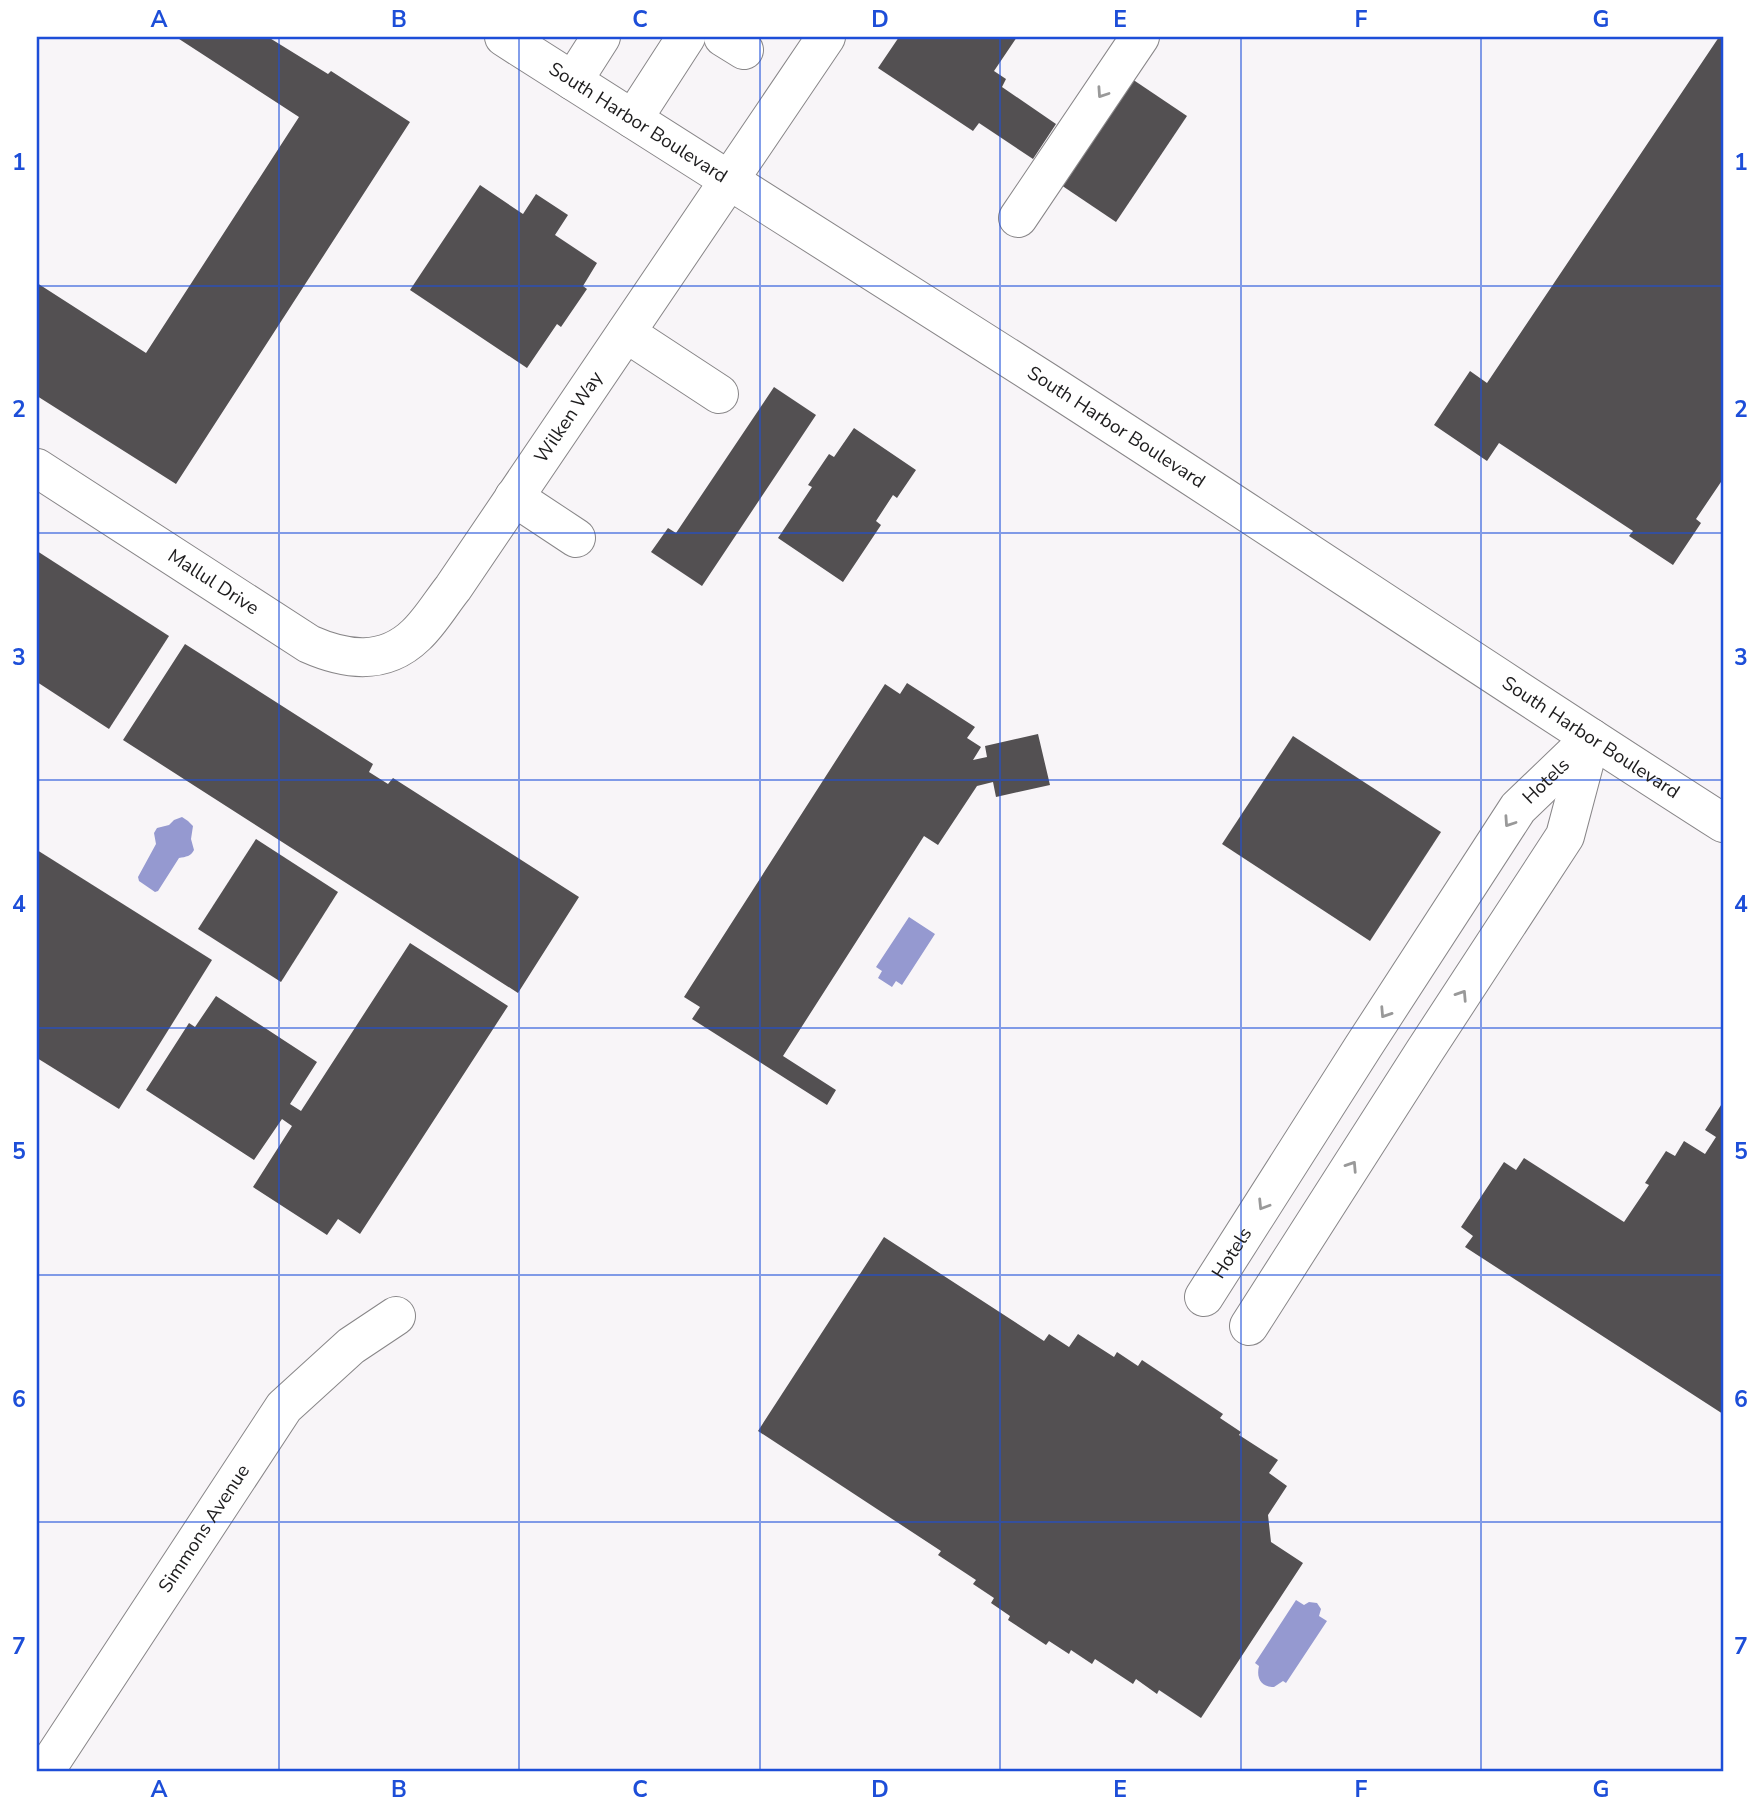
<svg xmlns="http://www.w3.org/2000/svg" width="1760" height="1808" font-family="'Nunito Sans',sans-serif">
<rect width="100%" height="100%" fill="#f8f5f8"/>
<!-- water -->
<g fill="#9599d0">
<path d="M182,817L188,821L193,826L191,839L194,850C191,856 186,857 179,858L158,891L155,892L139,881L138,877L156,844L154,833L157,828L169,825L174,820Z"/>
<path d="M909,917L935,934L902,985L896,981L892,987L878,978L882,971L876,967Z"/>
<path d="M1296,1600L1304,1605L1309,1602L1317,1603L1321,1609L1319,1616L1327,1621L1286,1683L1283,1681L1274,1687C1261,1687 1256,1678 1259,1666L1255,1663Z"/>
</g>
<!-- building -->
<g fill="#535052">
<path d="M176,37H268L328,74L331,71L410,122L176,484L37,396V283L146,353L299,117Z"/>
<path d="M899,37H1017L994,71L1006,79L1002,87L1056,124L1033,159L979,123L973,131L878,68Z"/>
<path d="M1719,37H1723V479L1696,519L1701,523L1673,565L1629,536L1633,531L1499,443L1487,461L1434,425L1470,371L1487,383Z"/>
<path d="M1132,79L1187,116L1116,222L1061,185Z"/>
<path d="M480,185L523,214L536,194L568,215L555,235L597,263L583,286L587,289L561,327L557,324L527,368L410,290Z"/>
<path d="M774,387L816,415L702,586L651,552L668,528L676,533Z"/>
<path d="M854,428L916,470L897,498L893,495L876,521L881,525L843,582L778,538L812,487L808,485L829,454L834,457Z"/>
<path d="M37,551L169,636L109,729L37,682Z"/>
<path d="M185,644L373,764L369,772L388,784L393,778L579,897L518,993L123,740Z"/>
<path d="M907,683L975,727L967,738L981,747L973,760L987,757L985,746L1038,734L1050,785L996,797L993,782L977,786L938,845L924,836L783,1056L836,1090L827,1105L692,1019L700,1007L684,997L885,684L900,694Z"/>
<path d="M1293,736L1441,832L1370,941L1222,844Z"/>
<path d="M256,839L338,892L281,982L198,929Z"/>
<path d="M37,850L212,960L119,1109L37,1058Z"/>
<path d="M410,943L508,1006L360,1234L338,1219L327,1235L253,1187L292,1126L282,1119L254,1160L146,1090L189,1023L195,1027L216,996L317,1062L290,1104L301,1111Z"/>
<path d="M1723,1102V1414L1465,1247L1473,1236L1461,1227L1504,1162L1516,1170L1524,1158L1624,1222L1649,1185L1645,1183L1666,1151L1675,1156L1684,1141L1705,1154L1716,1137L1705,1130Z"/>
<path d="M884,1237L1044,1341L1049,1334L1069,1347L1078,1334L1114,1357L1117,1352L1138,1366L1142,1360L1223,1414L1220,1418L1241,1432L1239,1435L1278,1460L1269,1473L1287,1486L1268,1515L1271,1542L1303,1563L1201,1718L1159,1690L1157,1694L1136,1679L1133,1684L1095,1659L1092,1664L1071,1650L1069,1654L1049,1641L1046,1645L1008,1620L1010,1616L991,1603L994,1598L973,1584L976,1580L938,1555L941,1551L758,1431Z"/>
</g>
<g fill="none" stroke-linecap="round" stroke-linejoin="round">
<!-- minor casing -->
<g stroke="#888688" stroke-width="40">
<g id="minor">
<path d="M723,37L744,50"/>
<path d="M573,81L601,37"/>
<path d="M633,119L686,37"/>
<path d="M1018,218L1140,37"/>
<path d="M626,333L719,394"/>
<path id="s1" d="M37,468L309,644C345,660 384,666 416,635C430,622 441,603 453,588L826,37"/>
<path d="M514,497L576,538"/>
<path id="s2" d="M1204,1297L1363,1047L1518,808L1591,738"/>
<path d="M1249,1326L1424,1052L1565,836L1591,738"/>
<path id="s3" d="M45,1771L284,1407L351,1346L396,1316"/>
</g>
</g>
<!-- major casing -->
<g stroke="#888688" stroke-width="40">
<g id="major">
<path id="s4" d="M504,37C684,153 866,266 1045,381C1272,527 1496,678 1723,823"/>
</g>
</g>
<!-- minor -->
<use href="#minor" stroke="#fff" stroke-width="38"/>
<!-- major -->
<use href="#major" stroke="#fff" stroke-width="38"/>
</g>
<!-- one-way arrows -->
<defs><path id="oneway-chevron" d="M-2-3.5L2.5 0L-2 3.5" fill="none" stroke-width="1.6" stroke-linecap="round" stroke-linejoin="round" transform="scale(1.75)"/></defs>
<g stroke="#999">
<use href="#oneway-chevron" transform="translate(1102 93) rotate(124)"/>
<use href="#oneway-chevron" transform="translate(1509 822) rotate(124)"/>
<use href="#oneway-chevron" transform="translate(1462 995) rotate(-57)"/>
<use href="#oneway-chevron" transform="translate(1385 1013) rotate(123)"/>
<use href="#oneway-chevron" transform="translate(1352 1166) rotate(-57)"/>
<use href="#oneway-chevron" transform="translate(1263 1205) rotate(122)"/>
</g>
<!-- grid -->
<path fill="none" stroke="#1d4ed8" stroke-width="2" stroke-opacity="0.55" d="M279,37V1771M519,37V1771M760,37V1771M1000,37V1771M1241,37V1771M1481,37V1771M37,286H1723M37,533H1723M37,780H1723M37,1028H1723M37,1275H1723M37,1522H1723"/>
<g text-anchor="middle" dominant-baseline="central" stroke-width="7" stroke-linejoin="round" paint-order="stroke">
<!-- street labels -->
<g font-size="19" fill="#1d1c1d" stroke="#fff">
<text stroke="none"><textPath href="#s4" startOffset="159">South Harbor Boulevard</textPath></text>
<text stroke="none"><textPath href="#s1" startOffset="705">Wilken Way</textPath></text>
<text stroke="none"><textPath href="#s4" startOffset="726">South Harbor Boulevard</textPath></text>
<text stroke="none"><textPath href="#s1" startOffset="210">Mallul Drive</textPath></text>
<text stroke="none"><textPath href="#s4" startOffset="1293">South Harbor Boulevard</textPath></text>
<text stroke="none"><textPath href="#s2" startOffset="620">Hotels</textPath></text>
<text stroke="none"><textPath href="#s2" startOffset="52">Hotels</textPath></text>
<text stroke="none"><textPath href="#s3" startOffset="290">Simmons Avenue</textPath></text>
</g>
</g>
<!-- border -->
<rect width="1760" height="1808" fill="none" stroke="#ffffff" stroke-width="77"/>
<rect x="38" y="38" width="1684" height="1732" fill="none" stroke="#1d4ed8" stroke-width="2.5"/>
<g font-size="23" text-anchor="middle" font-weight="bold" fill="#1d4ed8">
<text x="159" y="27">A</text>
<text x="399" y="27">B</text>
<text x="640" y="27">C</text>
<text x="880" y="27">D</text>
<text x="1120" y="27">E</text>
<text x="1361" y="27">F</text>
<text x="1601" y="27">G</text>
<text x="19" y="170">1</text>
<text x="1741" y="170">1</text>
<text x="19" y="417">2</text>
<text x="1741" y="417">2</text>
<text x="19" y="665">3</text>
<text x="1741" y="665">3</text>
<text x="19" y="912">4</text>
<text x="1741" y="912">4</text>
<text x="19" y="1159">5</text>
<text x="1741" y="1159">5</text>
<text x="19" y="1407">6</text>
<text x="1741" y="1407">6</text>
<text x="19" y="1654">7</text>
<text x="1741" y="1654">7</text>
<text x="159" y="1797">A</text>
<text x="399" y="1797">B</text>
<text x="640" y="1797">C</text>
<text x="880" y="1797">D</text>
<text x="1120" y="1797">E</text>
<text x="1361" y="1797">F</text>
<text x="1601" y="1797">G</text>
</g>
</svg>
